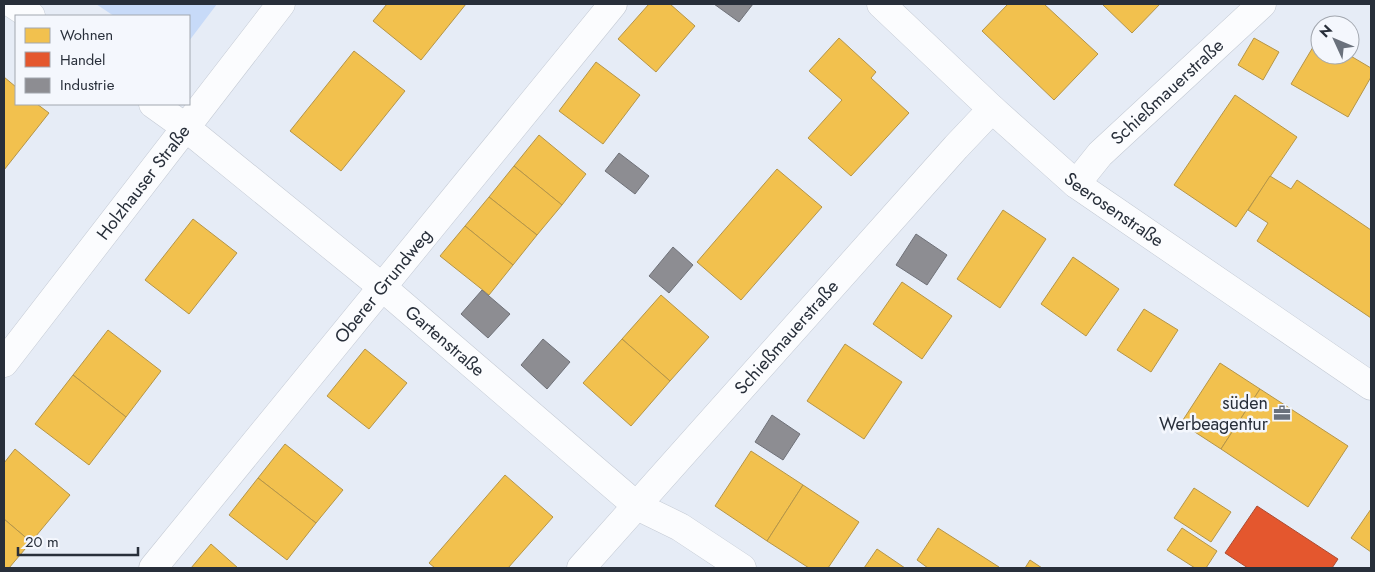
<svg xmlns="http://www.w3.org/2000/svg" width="1375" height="572" font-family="Jost,sans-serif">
<rect width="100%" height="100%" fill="#e6ecf6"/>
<!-- green -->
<path fill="#c7daf8" d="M96,4H217L189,41V16H114Z"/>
<!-- homes -->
<g fill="#f2c14e" stroke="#b59548">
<path d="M387,4H466L421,60L373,21Z"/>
<path d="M649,4H670L695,26L656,72L618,39Z"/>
<path d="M1008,4H1044L1098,54L1054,100L982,31Z"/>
<path d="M1102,4H1160L1132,33Z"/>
<path d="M1319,37L1320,55H1349L1371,68V77L1348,117L1291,84Z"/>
<path d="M839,38L876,72L871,78L909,113L851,176L808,138L842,100L809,71Z"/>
<path d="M1254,38L1279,52L1263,80L1238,65Z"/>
<path d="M354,51L405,91L341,171L290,131Z"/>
<path d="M596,62L640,95L603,144L559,111Z"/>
<path d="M4,77L16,87V104H37L49,113L4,170Z"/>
<path d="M1235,95L1297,137L1236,227L1174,185Z"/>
<path d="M539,135L586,174L562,205L514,166Z"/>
<path d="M514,166L562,205L537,235L489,197Z"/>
<path d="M777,169L822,207L741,300L697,262Z"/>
<path d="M1270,176L1291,189L1297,180L1371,230V318L1257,241L1268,223L1248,210Z"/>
<path d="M489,197L537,235L513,265L465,226Z"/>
<path d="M1003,210L1046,239L1000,308L957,279Z"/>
<path d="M193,219L237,253L189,314L145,280Z"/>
<path d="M465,226L513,265L489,295L440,256Z"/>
<path d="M1073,257L1119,289L1086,336L1041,304Z"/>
<path d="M902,282L952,316L922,359L873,324Z"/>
<path d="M661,295L709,337L670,381L622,339Z"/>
<path d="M1144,309L1178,330L1151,372L1117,350Z"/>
<path d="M108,330L161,371L126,417L73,375Z"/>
<path d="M622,339L670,381L631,426L583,383Z"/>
<path d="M845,344L902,382L864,439L807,401Z"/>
<path d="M365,349L407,383L369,429L327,396Z"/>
<path d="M1220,363L1260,389L1221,449L1181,423Z"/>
<path d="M73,375L126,417L89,465L35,424Z"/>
<path d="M1260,389L1348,446L1308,507L1221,449Z"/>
<path d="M285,444L343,490L316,523L258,478Z"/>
<path d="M15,449L70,495L31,542L4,519V463Z"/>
<path d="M751,451L803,485L767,541L715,506Z"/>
<path d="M505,475L553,517L508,568H435L429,563Z"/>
<path d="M258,478L316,523L287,560L229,515Z"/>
<path d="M803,485L859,522L828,568H809L767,541Z"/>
<path d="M1194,488L1231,512L1211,542L1174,518Z"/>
<path d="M1371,509V552L1351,538Z"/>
<path d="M4,519L31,542L9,568H4Z"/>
<path d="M938,528L999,567L998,568H928L917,560Z"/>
<path d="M1182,528L1217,551L1206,568H1195L1167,550Z"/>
<path d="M211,544L238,568H191Z"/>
<path d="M877,549L905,568H864Z"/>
<path d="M1030,560L1042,568H1025Z"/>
</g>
<!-- shops -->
<path fill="#e4572e" stroke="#ac4b32" d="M1257,506L1338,559L1332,568H1248L1225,553Z"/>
<!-- industry -->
<g fill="#8d8d92" stroke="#6f7178">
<path d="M714,4H753L739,22Z"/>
<path d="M619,153L649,176L635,194L605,171Z"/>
<path d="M916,234L947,255L927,285L896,265Z"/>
<path d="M673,247L693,265L669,293L649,276Z"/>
<path d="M482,290L510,314L488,338L461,314Z"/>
<path d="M543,339L570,362L547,389L521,365Z"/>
<path d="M772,415L800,434L783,460L755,442Z"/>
</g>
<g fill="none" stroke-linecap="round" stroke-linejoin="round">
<!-- street casing -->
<g stroke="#c4cad4" stroke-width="29">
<g id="street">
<path d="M13,4L31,16"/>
<path id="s1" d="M153,104L185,127L382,287L637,506L680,527L742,568"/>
<path id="s2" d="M1076,184L1100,154L1262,4"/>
<path id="s3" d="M4,363L281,4"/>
<path id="s4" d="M153,568L613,4"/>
<path id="s5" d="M581,568L956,147L992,109"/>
</g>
</g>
<!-- secondary casing -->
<g stroke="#c4cad4" stroke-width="29">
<g id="secondary">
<path id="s6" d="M881,4L992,109L1076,184L1371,386"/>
</g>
</g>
<!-- street -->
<use href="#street" stroke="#fbfcfe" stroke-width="28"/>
<!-- secondary -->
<use href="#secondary" stroke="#fbfcfe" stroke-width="28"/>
</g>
<!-- icons -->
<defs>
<g id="office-bare" transform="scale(1.35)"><path d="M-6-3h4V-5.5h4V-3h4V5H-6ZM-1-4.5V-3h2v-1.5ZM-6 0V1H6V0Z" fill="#6a717c" stroke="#f4f7fd" stroke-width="2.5" paint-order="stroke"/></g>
</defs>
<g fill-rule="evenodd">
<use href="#office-bare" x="1282" y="413"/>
</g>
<g text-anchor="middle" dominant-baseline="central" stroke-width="5" stroke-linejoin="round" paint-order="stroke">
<!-- street labels -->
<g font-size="18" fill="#282f3a" stroke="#f4f7fd">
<text stroke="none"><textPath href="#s2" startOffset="130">Schießmauerstraße</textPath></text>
<text stroke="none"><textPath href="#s3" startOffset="228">Holzhauser Straße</textPath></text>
<text stroke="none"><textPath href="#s6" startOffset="311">Seerosenstraße</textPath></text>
<text stroke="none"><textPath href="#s4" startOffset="364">Oberer Grundweg</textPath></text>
<text stroke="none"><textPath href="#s5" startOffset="309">Schießmauerstraße</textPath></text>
<text stroke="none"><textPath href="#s1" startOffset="376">Gartenstraße</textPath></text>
</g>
<!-- poi labels -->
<g font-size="18" fill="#282f3a" stroke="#f4f7fd" text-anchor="end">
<text x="1268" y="403">süden<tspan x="1268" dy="21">Werbeagentur</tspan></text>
</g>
</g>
<!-- border -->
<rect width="1375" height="572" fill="none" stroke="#282f3a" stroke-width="10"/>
<!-- legend -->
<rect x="15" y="15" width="175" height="90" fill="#f4f7fd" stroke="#a2a7af"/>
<rect x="25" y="28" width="25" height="15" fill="#f2c14e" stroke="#a2a7af"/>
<text x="60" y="40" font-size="15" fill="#282f3a">Wohnen</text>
<rect x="25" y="52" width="25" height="15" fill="#e4572e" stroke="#a2a7af"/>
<text x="60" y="65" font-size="15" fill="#282f3a">Handel</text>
<rect x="25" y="78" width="25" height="15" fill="#8d8d92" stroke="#a2a7af"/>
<text x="60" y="90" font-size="15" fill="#282f3a">Industrie</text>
<!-- north arrow -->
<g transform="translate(1335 40) rotate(314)"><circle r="24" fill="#f4f7fd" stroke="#a2a7af"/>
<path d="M0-4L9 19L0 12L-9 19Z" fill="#6a717c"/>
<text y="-8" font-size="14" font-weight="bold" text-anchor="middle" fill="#282f3a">N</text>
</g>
<!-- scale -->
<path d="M18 547v8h120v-8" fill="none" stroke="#282f3a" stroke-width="2.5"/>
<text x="25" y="547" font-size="15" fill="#282f3a" stroke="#f4f7fd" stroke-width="4" paint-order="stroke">20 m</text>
</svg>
